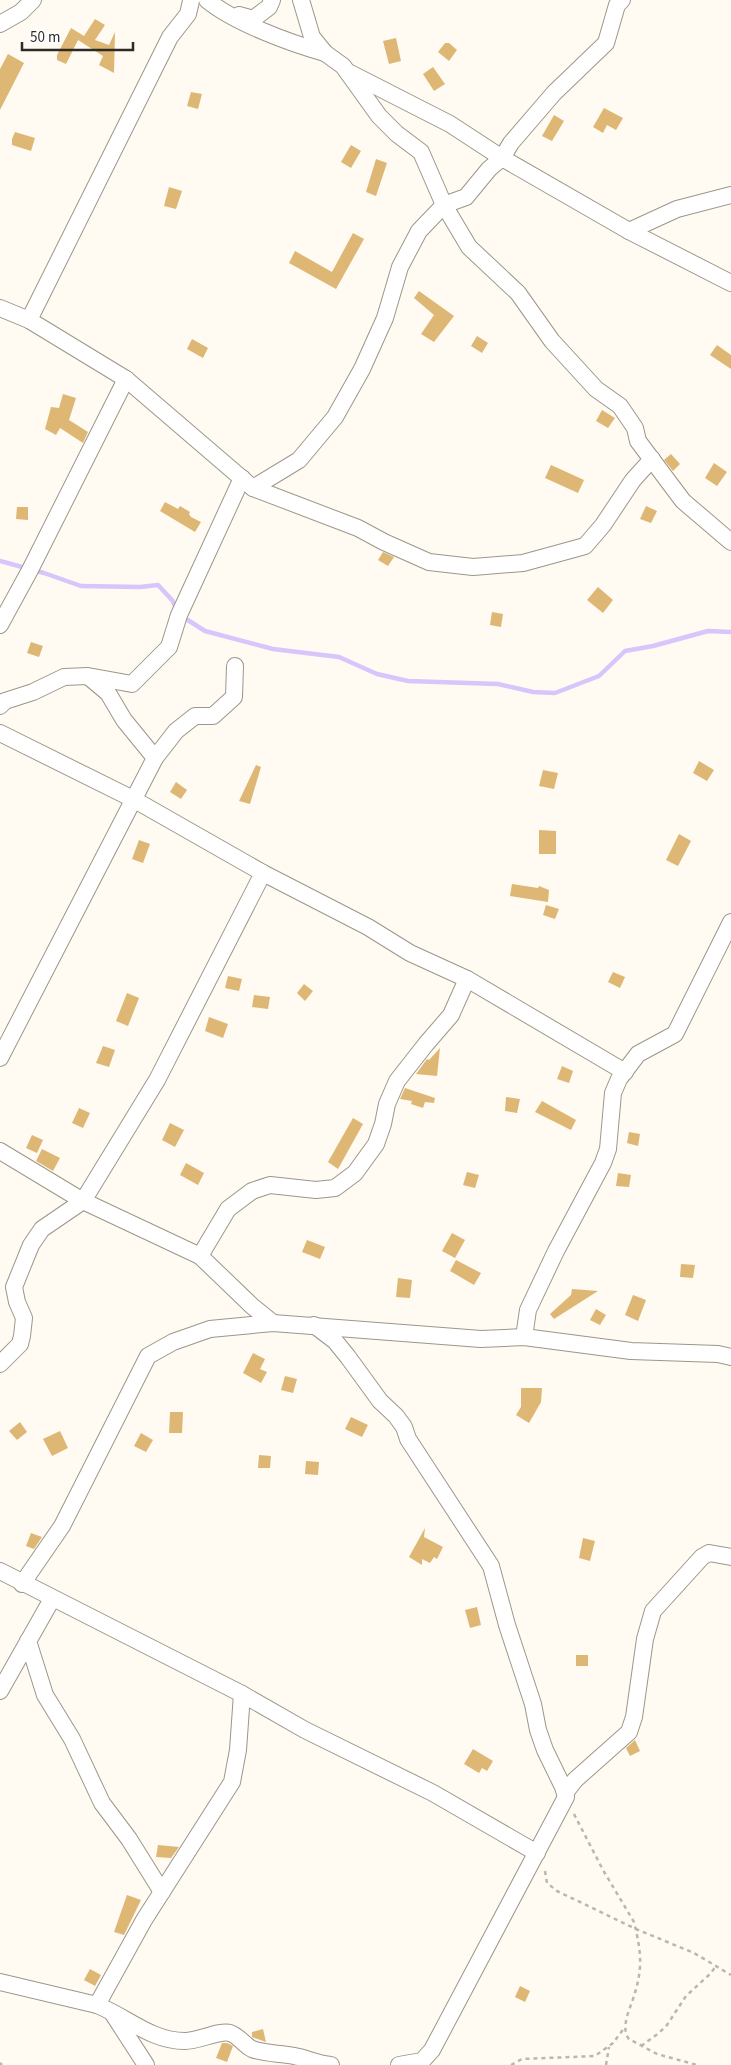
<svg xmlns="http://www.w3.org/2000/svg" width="731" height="2065" font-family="'Source Sans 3',sans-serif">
<rect width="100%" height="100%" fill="#fffaf2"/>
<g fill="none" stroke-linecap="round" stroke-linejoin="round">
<!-- stream -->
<g stroke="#d7c5fb" stroke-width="4.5">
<path d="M0,561L44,573L81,586L140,587L158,585L172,600L177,610"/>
<path d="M183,617L205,631L273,649L339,657L377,674L408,681L498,684L533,692L555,693L599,676L625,651L653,646L708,631L731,632"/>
</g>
</g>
<!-- building -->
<g fill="#deb775">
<path d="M95,19L105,25L95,40L109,45L115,32L114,73L99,65L103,56L78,40L66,64L57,60V55L71,28L84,36Z"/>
<path d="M396,38L401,61L389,64L383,41Z"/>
<path d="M445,43H449L457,50L449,61L438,52Z"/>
<path d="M8,54L24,63L0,110V69Z"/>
<path d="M433,67L445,84L434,91L423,74Z"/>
<path d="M191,92L202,94L198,109L187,106Z"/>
<path d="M604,108L623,118L616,130L607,125L603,133L593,127Z"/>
<path d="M554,115L564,121L552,141L542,136Z"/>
<path d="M15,132L35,138L31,151L12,145V139Z"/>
<path d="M351,145L361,151L351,168L341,162Z"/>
<path d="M376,159L387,163L376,196L366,192Z"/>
<path d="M169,187L182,191L176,209L164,206Z"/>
<path d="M353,233L364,239L336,289L289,263L295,251L332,272Z"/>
<path d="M419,291L454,316L434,342L421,334L434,315L414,298Z"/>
<path d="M477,336L488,343L482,353L471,346Z"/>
<path d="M192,339L208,348L203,358L187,349Z"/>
<path d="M717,345L731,355V369L710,355Z"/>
<path d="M63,394L76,398L69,420L88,432L83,443L60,428L56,435L45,429L51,407L59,408Z"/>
<path d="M602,410L615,418L608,428L596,421Z"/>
<path d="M671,454L680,464L673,471L664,460Z"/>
<path d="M714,463L727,472L717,486L705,478Z"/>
<path d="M551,465L584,480L578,493L545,478Z"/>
<path d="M165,502L178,509L180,506L190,512L189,514L191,517L201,522L195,532L160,511Z"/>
<path d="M646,506L657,511L651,523L640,519Z"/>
<path d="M17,507H28V520L16,519Z"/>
<path d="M383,552L394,557L388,566L378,560Z"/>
<path d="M598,587L613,600L603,613L587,600Z"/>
<path d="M492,612L503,614L501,627L490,625Z"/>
<path d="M31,642L43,646L39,657L27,653Z"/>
<path d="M699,761L714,770L707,781L693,773Z"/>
<path d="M256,765L261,767L250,804L239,801Z"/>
<path d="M543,770L558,773L554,789L539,786Z"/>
<path d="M176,782L187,790L181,799L170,792Z"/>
<path d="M539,830L556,831V854H539Z"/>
<path d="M679,834L691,841L678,866L666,860Z"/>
<path d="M139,840L150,844L143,863L132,859Z"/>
<path d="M512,884L538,888L539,886L549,890L548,902L510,896Z"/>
<path d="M546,905L559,909L555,919L543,915Z"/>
<path d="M613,972L625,977L620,988L608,982Z"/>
<path d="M228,976L242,979L239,991L225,988Z"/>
<path d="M304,984L313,991L305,1001L297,993Z"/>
<path d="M127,993L139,998L128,1026L116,1021Z"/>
<path d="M254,995L270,997L268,1009L252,1007Z"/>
<path d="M209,1017L228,1024L223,1038L205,1031Z"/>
<path d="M103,1046L115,1050L109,1067L96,1063Z"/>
<path d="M440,1048L437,1076L416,1074L427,1059L429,1060Z"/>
<path d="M562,1066L573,1071L569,1083L557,1079Z"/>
<path d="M405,1088L435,1098L434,1103L425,1102L423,1108L411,1104L412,1101L400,1099Z"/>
<path d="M506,1097L520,1099L517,1113L505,1111Z"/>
<path d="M542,1101L576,1120L571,1130L535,1112Z"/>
<path d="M79,1108L90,1113L83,1128L72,1123Z"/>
<path d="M353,1118L363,1124L338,1169L328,1162Z"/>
<path d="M170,1123L184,1130L175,1147L162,1140Z"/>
<path d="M629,1132L640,1134L638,1146L627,1143Z"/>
<path d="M32,1135L43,1140L37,1153L26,1148Z"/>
<path d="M42,1149L60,1158L53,1171L36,1161Z"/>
<path d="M186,1163L204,1173L198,1185L180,1175Z"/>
<path d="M467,1172L479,1175L475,1188L463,1185Z"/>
<path d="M618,1173L631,1175L629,1187L616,1186Z"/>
<path d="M452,1233L465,1240L455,1258L442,1251Z"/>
<path d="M307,1240L325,1247L320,1259L302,1252Z"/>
<path d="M456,1260L481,1273L474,1285L450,1271Z"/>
<path d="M681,1264L695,1265L693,1278L680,1277Z"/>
<path d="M398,1278L412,1280L410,1298L396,1297Z"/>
<path d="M572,1289L598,1291L554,1319L550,1314L571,1295Z"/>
<path d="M633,1295L646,1300L638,1321L625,1315Z"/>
<path d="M596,1309L606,1315L600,1325L590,1320Z"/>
<path d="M253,1353L265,1359L260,1369L267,1372L261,1383L243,1373Z"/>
<path d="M285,1376L297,1379L293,1393L281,1390Z"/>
<path d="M521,1388H542L541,1402L529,1423L516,1415L521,1407Z"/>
<path d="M170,1412H183L182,1433H169Z"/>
<path d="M351,1417L368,1425L362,1437L345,1429Z"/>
<path d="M20,1422L27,1432L17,1440L9,1431Z"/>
<path d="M60,1431L68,1448L52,1456L43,1439Z"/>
<path d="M141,1433L153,1440L146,1452L134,1446Z"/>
<path d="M259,1455L271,1456L270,1468H258Z"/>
<path d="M306,1461L319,1462L318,1475L305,1474Z"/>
<path d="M425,1528L424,1537L443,1547L437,1559L434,1557L430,1563L422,1559V1565L409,1557Z"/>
<path d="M31,1533L42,1537L34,1549L26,1546Z"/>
<path d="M583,1538L595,1541L590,1561L579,1558Z"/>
<path d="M477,1607L481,1625L470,1628L465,1610Z"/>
<rect x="576" y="1655" width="12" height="11"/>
<path d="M635,1740L640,1751L630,1756L626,1748Z"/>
<path d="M473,1749L493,1761L487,1771L482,1768L479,1773L464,1764Z"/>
<path d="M158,1845L179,1847L171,1858L156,1857Z"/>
<path d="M127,1895L141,1900L124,1935L114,1932Z"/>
<path d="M90,1969L101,1975L95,1986L84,1980Z"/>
<path d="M520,1986L530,1991L525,2002L515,1997Z"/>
<path d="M263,2029L266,2042L252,2037V2032Z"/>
<path d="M222,2043H227L233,2046L227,2062L216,2058Z"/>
</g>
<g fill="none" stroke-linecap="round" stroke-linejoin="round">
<!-- street casing -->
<g stroke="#9d968a" stroke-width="18">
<g id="street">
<path d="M207,0C235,23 290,43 325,53"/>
<path d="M301,0L312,37L325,53L343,66L379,116L397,134L421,152L444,205L469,247L518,293L552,341L596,389L620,406L635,428L638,441L683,501L731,542"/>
<path d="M239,15L253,19L269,7L272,0"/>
<path d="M0,24L21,12L33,0"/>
<path d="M350,73L450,124L502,158L629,231L731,283"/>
<path d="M629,231L677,209L731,195"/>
<path d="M0,308L29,320L126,379L253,488L358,528L384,542L429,562L473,567L523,563L585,546L603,525L633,480L652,459"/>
<path d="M29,320L170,37L188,14L191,1"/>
<path d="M253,488L299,460L335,417L362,369L385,318L400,267L419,231L444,205L466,197L489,169L502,158L511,143L554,93L606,43L617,5L622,0"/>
<path d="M0,625L30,570L126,379"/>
<path d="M89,677L108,693L124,720L155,758"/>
<path d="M0,706L5,701L33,692L64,677L88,676L132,684L169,647L179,615L242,478"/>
<path d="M0,733L133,799L263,873L368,927L410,953L467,979L625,1072"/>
<path d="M0,1058L155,758L176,731L195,716H213L234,697L235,666"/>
<path d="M0,1151L83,1201L200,1256L252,1306L273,1323"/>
<path d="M200,1256L228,1209L252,1191L270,1185L316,1190L335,1188L355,1173L376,1144L383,1124L387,1104L397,1081L426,1044L451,1015L467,979"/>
<path d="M314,1325L335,1341L348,1357L380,1401L396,1416L404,1427L408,1439L491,1566L507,1625L533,1704L538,1730L545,1750L563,1787L566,1797L432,2050L422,2061L399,2065"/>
<path d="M524,1337L528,1310L556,1251L603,1163L608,1149L613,1093L619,1079L638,1054L675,1034L731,922"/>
<path d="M0,1364L20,1344L22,1336L24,1318L17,1302L14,1287L31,1245L42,1229L83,1201L157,1080L263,873"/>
<path d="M0,1571L242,1694L305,1730L433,1793L537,1853"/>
<path d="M22,1584L62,1526L148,1356L173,1342L210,1329L273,1323L481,1339L524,1337L631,1351L718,1354L731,1357"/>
<path d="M28,1641L45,1695L72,1739L102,1803L129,1839L162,1892"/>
<path d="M0,1691L52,1599"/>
<path d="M565,1793L575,1780L629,1732L634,1717L645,1639L653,1611L702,1557L709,1553L731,1557"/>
<path d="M0,1982L97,2005C127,2017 151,2041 185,2041C198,2041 220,2030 230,2033C239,2036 244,2045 252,2049C265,2054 280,2053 294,2056C306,2058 318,2064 331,2065"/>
<path d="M97,2005L144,1920L232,1782L238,1750L242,1694"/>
<path d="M113,2014L146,2065"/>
</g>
</g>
<!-- path -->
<g stroke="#bbb7b0" stroke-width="2.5" stroke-dasharray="4 4" stroke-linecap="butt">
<path d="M574,1814L603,1870L634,1922C642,1955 643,1970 632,2002C628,2013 621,2029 629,2039L657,2054L697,2065"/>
<path d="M545,1871L547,1883L557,1891L636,1929L694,1953L731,1975"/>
<path d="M641,2046L659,2033L667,2025L686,1996L710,1974L716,1966"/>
<path d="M0,2063L2,2065"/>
<path d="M511,2065L522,2059L595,2056L613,2043L625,2027"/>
<path d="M606,2065L609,2047"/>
</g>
<!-- street -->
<use href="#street" stroke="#fff" stroke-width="16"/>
</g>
<!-- scale -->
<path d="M22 42v8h111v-8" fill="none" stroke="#2e2b26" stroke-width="2.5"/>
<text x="30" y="42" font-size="15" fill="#2e2b26" stroke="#ffffff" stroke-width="4" paint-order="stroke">50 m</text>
</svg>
